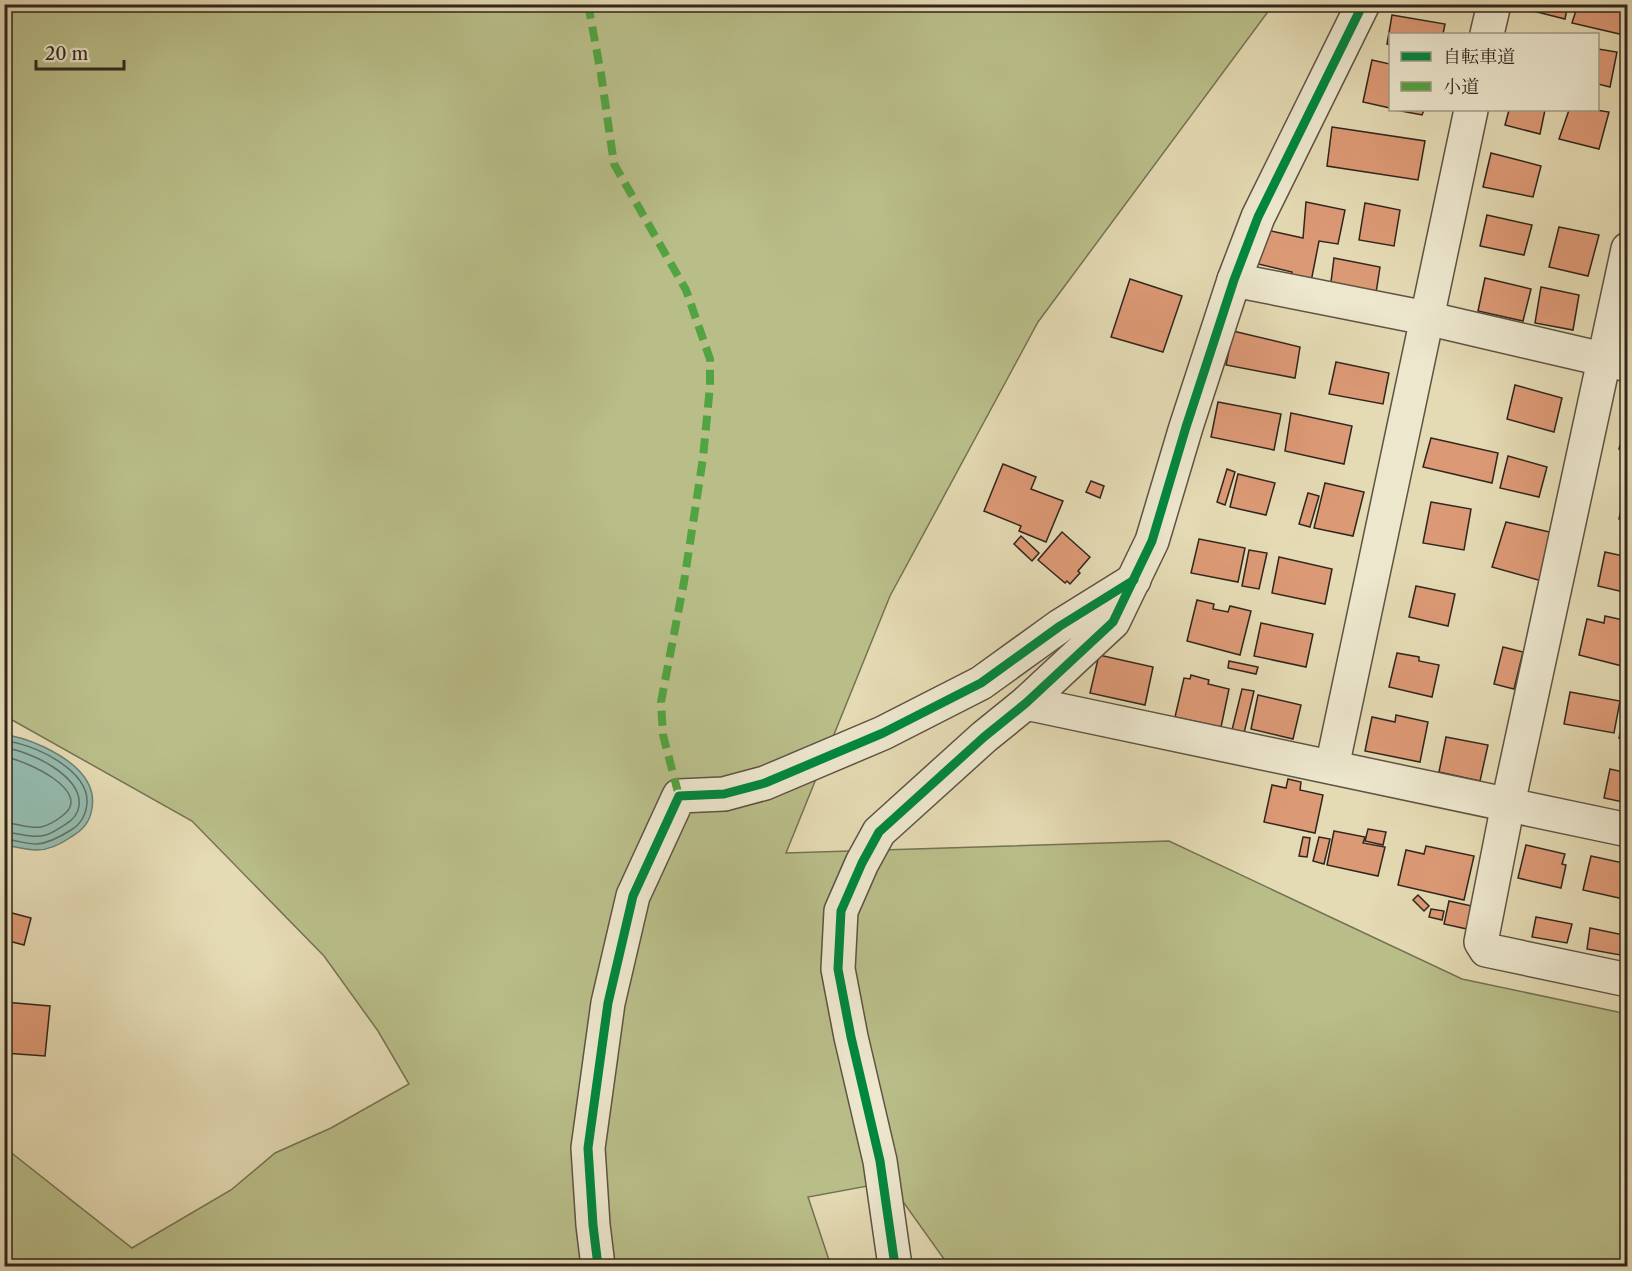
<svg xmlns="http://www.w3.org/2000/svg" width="1632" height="1271" font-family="'Libre Caslon Text','Noto Serif JP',serif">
<rect width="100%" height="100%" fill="#e4dab3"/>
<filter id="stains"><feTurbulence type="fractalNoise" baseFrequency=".00333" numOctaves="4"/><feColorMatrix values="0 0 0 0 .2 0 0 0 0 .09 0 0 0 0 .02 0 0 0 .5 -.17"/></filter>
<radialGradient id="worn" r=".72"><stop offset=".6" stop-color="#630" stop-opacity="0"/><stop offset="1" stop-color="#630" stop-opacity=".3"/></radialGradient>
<!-- green -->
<path fill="#b9be89" stroke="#757254" stroke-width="1.5" d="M5,5H1273L1038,322L890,596L786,853L1169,841L1462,979L1618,1012L1627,1013V1266H949L889,1182L808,1197L831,1266H5L4,1147L132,1248L231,1190L275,1153L331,1128L409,1084L378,1031L324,956L192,821L5,716Z"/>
<!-- water -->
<path fill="#95bbae" stroke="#6d7f74" stroke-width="1.5" d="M5,735C19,736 31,741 44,747C69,759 97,778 92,808C90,822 83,830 71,837C61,844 49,850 37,850C26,850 15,847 5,845Z"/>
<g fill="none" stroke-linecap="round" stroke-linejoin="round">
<!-- shore -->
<g stroke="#637066" stroke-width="1.5">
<path d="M4,741C33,743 89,770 87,803C86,815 81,824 71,830C60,837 49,843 37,844C26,844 15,840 4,839"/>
<path d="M4,748C29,750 83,776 79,806C78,814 74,819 66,824C60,828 53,833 46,835C32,839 18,833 4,832"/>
<path d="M4,757C24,759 96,792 62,816C56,821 49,825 41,827C29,829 17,823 4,823"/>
</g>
</g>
<!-- building -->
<g fill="#dc9975" stroke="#31261e" stroke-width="1.5">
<path d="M1531,4H1568L1565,19L1529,10Z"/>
<path d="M1578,4H1628V16L1624,35L1572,23Z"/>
<path d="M1392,15L1445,24L1443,34H1390V45L1387,44Z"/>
<path d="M1598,49L1617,52L1610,87L1598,84Z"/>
<path d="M1372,60L1390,64V108L1363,102Z"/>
<path d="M1396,110H1424L1422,115Z"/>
<path d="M1509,110H1545L1540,134L1505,125Z"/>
<path d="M1569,110H1596L1609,112L1599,149L1559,139Z"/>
<path d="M1332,127L1425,141L1418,180L1327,166Z"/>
<path d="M1491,153L1541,166L1533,197L1483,187Z"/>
<path d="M1306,202L1345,210L1338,244L1319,241L1309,292L1289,288L1292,272L1250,262L1257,228L1303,238Z"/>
<path d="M1365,203L1400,210L1394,246L1359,240Z"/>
<path d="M1487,215L1532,225L1524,255L1480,246Z"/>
<path d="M1559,227L1599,235L1588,276L1549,267Z"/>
<path d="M1334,258L1380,267L1374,306L1329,298Z"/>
<path d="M1485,278L1531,289L1523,321L1478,311Z"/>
<path d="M1130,279L1182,296L1163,352L1111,337Z"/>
<path d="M1541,287L1579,295L1573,330L1535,323Z"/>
<path d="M1233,331L1300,347L1295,378L1226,365Z"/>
<path d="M1336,362L1389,373L1383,404L1329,394Z"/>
<path d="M1515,385L1562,398L1554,432L1507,419Z"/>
<path d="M1218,402L1281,414L1274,450L1211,437Z"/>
<path d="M1291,413L1352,426L1344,464L1285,451Z"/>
<path d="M1628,416V451L1619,449Z"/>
<path d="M1431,438L1498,453L1492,483L1423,467Z"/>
<path d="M1508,456L1547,467L1539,497L1500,488Z"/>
<path d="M1003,464L1036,477L1031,489L1063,501L1046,542L1019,531L1021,526L984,511Z"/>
<path d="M1227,469L1235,472L1225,505L1217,502Z"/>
<path d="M1238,474L1275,483L1266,515L1230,507Z"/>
<path d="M1628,479V521L1619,519Z"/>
<path d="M1091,481L1104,486L1100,498L1086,492Z"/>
<path d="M1325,483L1364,492L1353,536L1314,528Z"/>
<path d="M1308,493L1319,496L1310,527L1299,524Z"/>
<path d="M1431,502L1471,509L1464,550L1423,543Z"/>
<path d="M1506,522L1554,533L1542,581L1492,567Z"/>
<path d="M1062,532L1090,557L1078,571L1080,573L1070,584L1067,581L1065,583L1038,560Z"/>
<path d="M1021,536L1039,553L1032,561L1014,544Z"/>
<path d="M1199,539L1245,548L1238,582L1191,573Z"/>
<path d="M1249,550L1267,553L1259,589L1242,586Z"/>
<path d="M1605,552L1628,557V593L1598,586Z"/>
<path d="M1279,557L1332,569L1325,604L1272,593Z"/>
<path d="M1416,586L1455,594L1448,626L1409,617Z"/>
<path d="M1197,600L1214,604L1213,609L1228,612L1230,606L1251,611L1240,655L1187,641Z"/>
<path d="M1605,616L1628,621V659L1626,667L1579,655L1587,619L1604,623Z"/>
<path d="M1261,623L1313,634L1306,667L1254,656Z"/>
<path d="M1503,647L1523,652L1514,689L1494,684Z"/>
<path d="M1397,653L1419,657V661L1439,665L1432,697L1389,687Z"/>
<path d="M1099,655L1153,667L1145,705L1090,693Z"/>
<path d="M1229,661L1258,667L1256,674L1228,668Z"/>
<path d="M1191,675L1209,680L1208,684L1229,689L1221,727L1175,717L1184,678L1190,679Z"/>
<path d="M1242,689L1254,691L1244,733L1232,730Z"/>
<path d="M1570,692L1620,701L1614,733L1564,724Z"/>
<path d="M1258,695L1301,705L1293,739L1251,729Z"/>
<path d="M1626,705H1628V739L1619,738Z"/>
<path d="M1396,715L1428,722L1420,762L1365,751L1372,717L1395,722Z"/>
<path d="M1446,737L1488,745L1480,781L1439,772Z"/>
<path d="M1610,769L1628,773V803L1604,798Z"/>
<path d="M1288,779L1301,782L1300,790L1323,795L1315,833L1264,822L1272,785L1286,788Z"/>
<path d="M1368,829L1386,832L1383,845L1365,841Z"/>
<path d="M1334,831L1365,837L1363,843L1385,847L1378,876L1327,865Z"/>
<path d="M1303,837L1310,838L1307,857L1299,856Z"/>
<path d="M1319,837L1330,839L1324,864L1313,861Z"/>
<path d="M1526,845L1565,854L1562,864L1566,865L1561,888L1518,878Z"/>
<path d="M1426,846L1474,856L1464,900L1398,885L1406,850L1424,854Z"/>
<path d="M1591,856L1628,864V900L1583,890Z"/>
<path d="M1418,895L1429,906L1424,911L1413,900Z"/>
<path d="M1449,901L1472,906L1467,929L1444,924Z"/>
<path d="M1431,909L1444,911L1442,920L1429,917Z"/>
<path d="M12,913L31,918L24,945L5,940Z"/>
<path d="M1536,917L1572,924L1567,943L1532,937Z"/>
<path d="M1590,928L1624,935L1620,955L1587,949Z"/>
<path d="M4,1002L50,1006L45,1056L4,1053Z"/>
</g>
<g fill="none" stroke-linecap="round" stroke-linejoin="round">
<!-- street casing -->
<g stroke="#5e5343" stroke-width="36">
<g id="street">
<path d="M1487,34L1494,4"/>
<path d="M1628,249L1508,804L1481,942L1486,950L1628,980"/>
<path d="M1234,280L1426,318L1628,365"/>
<path d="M1026,703L1628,830"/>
<path d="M1332,767L1471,110"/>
<path d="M598,1266L593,1225L588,1148L608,1003L633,896L679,796L724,794L765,783L883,733L981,683L1060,626L1134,580"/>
<path d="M895,1266L880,1161L851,1037L838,969L841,911L862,863L879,832L984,737L1026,703L1113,622L1152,541L1186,427L1234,280L1258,217L1363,4"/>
</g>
</g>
<!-- street -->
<use href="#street" stroke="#ede7ce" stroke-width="33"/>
<!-- quiet -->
<path stroke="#52a341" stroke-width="8" stroke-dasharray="15 8" stroke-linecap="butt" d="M588,4L601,74L614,164L686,290L710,359V386L703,458L684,582L661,702L663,735L679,796"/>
<!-- cycleway casing -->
<g stroke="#ede7ce" stroke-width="13">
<g id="cycleway">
<path d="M598,1266L593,1225L588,1148L608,1003L633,896L679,796L724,794L765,783L883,733L981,683L1060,626L1134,580"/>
<path d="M895,1266L880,1161L851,1037L838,969L841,911L862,863L879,832L984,737L1026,703L1113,622L1152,541L1186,427L1234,280L1258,217L1363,4"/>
</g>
</g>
<!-- cycleway -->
<use href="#cycleway" stroke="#00873e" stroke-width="9"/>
</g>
<!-- margin -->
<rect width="1632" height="1271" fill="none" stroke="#e4dab3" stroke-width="24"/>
<rect x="6" y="6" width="1620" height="1259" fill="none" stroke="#31261e" stroke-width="3"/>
<rect x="12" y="12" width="1608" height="1247" fill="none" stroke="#31261e" stroke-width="1.5"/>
<!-- legend -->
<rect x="1389" y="33" width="210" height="78" fill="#ede7ce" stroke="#a29a88" stroke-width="1.5"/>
<rect x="1401" y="52" width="30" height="9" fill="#00873e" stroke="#a29a88" stroke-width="1.5"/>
<text x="1443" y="63" font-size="18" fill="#31261e">自転車道</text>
<rect x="1401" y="82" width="30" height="9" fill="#52a341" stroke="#a29a88" stroke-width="1.5"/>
<text x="1443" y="93" font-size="18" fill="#31261e">小道</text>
<!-- scale -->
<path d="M36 60v9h88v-9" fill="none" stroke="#31261e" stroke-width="3"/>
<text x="45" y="60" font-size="18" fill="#31261e" stroke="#ede7ce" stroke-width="4.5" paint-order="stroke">20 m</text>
<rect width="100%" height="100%" filter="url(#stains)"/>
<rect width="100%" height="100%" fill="url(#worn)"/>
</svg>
